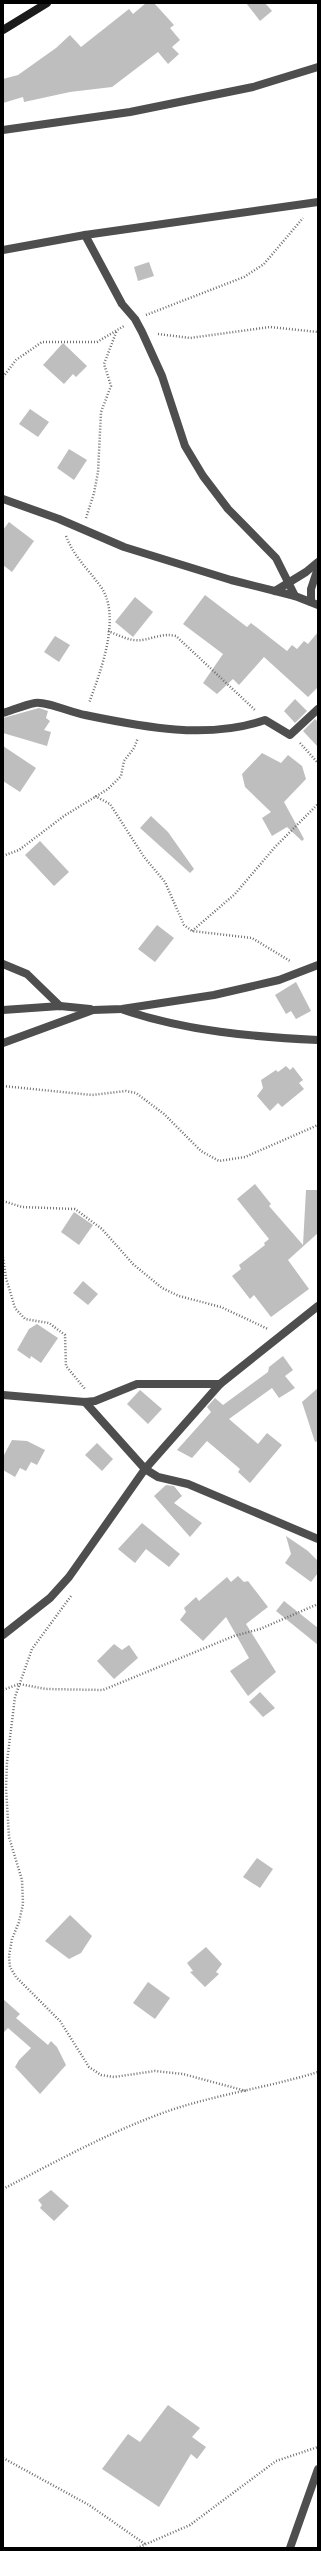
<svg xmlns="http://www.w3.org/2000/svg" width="321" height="2551" font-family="Raleway,sans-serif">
<rect width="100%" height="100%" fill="#fff"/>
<!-- building -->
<g fill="#bebebe">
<path d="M146,3H154L174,25L170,28L180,40L172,47L179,54L168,64L158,52L112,87L70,92L24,102L23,97L3,103V79L18,75L56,48L70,35L81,47L129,9L133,14Z"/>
<path d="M246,3H265L272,11L260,21Z"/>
<path d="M149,262L154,276L138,281L134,267Z"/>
<path d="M63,343L87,366L76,377L73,374L64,384L43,365Z"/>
<path d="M30,409L49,422L38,437L19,424Z"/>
<path d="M69,449L87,460L74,480L57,468Z"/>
<path d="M9,522L34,541L12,572L3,565V530Z"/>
<path d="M205,595L247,627L251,623L287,651L292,645L297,649L304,641L308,644L318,632V687L308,697L264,657L239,685L233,679L217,694L203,683L223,654L183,624Z"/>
<path d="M135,597L153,612L133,637L115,622Z"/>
<path d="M55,636L70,645L59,662L44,652Z"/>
<path d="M295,699L307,711L295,723L284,711Z"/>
<path d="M39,708L48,711L46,718L50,721L44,730L51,732L47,746L3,733V718Z"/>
<path d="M315,719L318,722V747L303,731Z"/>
<path d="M3,746L36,768L20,792L3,781Z"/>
<path d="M262,753L281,763L288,755L302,766L306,779L284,802L304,839L302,841L287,827L272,836L262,818L271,812L245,787L242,774Z"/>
<path d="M151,816L168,832L194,869L190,873L140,828Z"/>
<path d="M40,841L69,872L54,886L25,855Z"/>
<path d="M157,925L174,938L155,962L138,949Z"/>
<path d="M296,982L311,1011L296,1019L291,1011L286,1014L275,995Z"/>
<path d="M286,1066L290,1070L293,1067L303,1080L299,1083L304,1089L282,1107L278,1103L270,1111L257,1096L263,1088L261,1080L276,1070L278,1072Z"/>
<path d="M255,1184L271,1204L269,1206L303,1245L306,1190H318V1233L288,1260L309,1289L271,1317L254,1295L250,1299L232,1276L241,1269L239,1265L265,1245L264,1243L269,1239L237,1199Z"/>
<path d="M74,1212L93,1225L79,1245L61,1232Z"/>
<path d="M83,1281L98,1294L88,1305L73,1293Z"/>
<path d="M37,1324L58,1338L41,1363L31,1356L30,1359L17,1350L29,1329Z"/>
<path d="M283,1356L293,1370L285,1376L295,1388L279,1398L272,1388L229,1419L258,1444L267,1433L282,1445L250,1483L238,1472L240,1469L207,1441L192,1458L177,1450L211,1412L207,1407L215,1398L223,1405L268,1372L269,1367Z"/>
<path d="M318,1388V1441L315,1442L302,1402Z"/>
<path d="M140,1390L162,1409L148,1424L127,1404Z"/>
<path d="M12,1440L27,1441L45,1450L37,1465L31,1462L26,1471L20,1468L15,1477L3,1470V1457Z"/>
<path d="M97,1443L113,1459L102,1471L85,1455Z"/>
<path d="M166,1485L174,1486L182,1496L174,1503L202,1523L190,1537L154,1496Z"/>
<path d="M142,1523L180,1554L169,1567L146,1549L135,1563L118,1549Z"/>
<path d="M286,1536L308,1551L318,1561V1573L311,1582L285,1563L291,1554Z"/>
<path d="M238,1576L244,1582L248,1581L268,1607L246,1624L276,1672L248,1696L230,1671L249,1658L226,1617L203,1641L180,1620L186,1612L184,1608L196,1597L199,1601L227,1577L231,1582Z"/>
<path d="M284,1601L318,1628V1645L276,1611Z"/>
<path d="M114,1644L122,1650L129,1645L138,1658L114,1679L97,1661Z"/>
<path d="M260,1692L275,1708L263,1717L249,1702Z"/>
<path d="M257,1858L273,1869L260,1888L243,1877Z"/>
<path d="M70,1915L92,1936L81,1953L69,1959L45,1941Z"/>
<path d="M206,1947L222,1964L216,1972L219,1974L205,1987L190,1972L193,1971L187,1963Z"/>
<path d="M148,1982L170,1998L155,2019L133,2003Z"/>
<path d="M3,1999L20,2014L16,2018L48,2045L51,2041L57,2047L66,2065L40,2094L15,2067L19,2060L31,2048L8,2028L3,2033Z"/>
<path d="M51,2190L69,2206L54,2221L40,2208L42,2205L38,2200Z"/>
<path d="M168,2405L200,2428L192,2437L206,2447L197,2459L191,2454L159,2507L102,2469L128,2434L140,2442Z"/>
</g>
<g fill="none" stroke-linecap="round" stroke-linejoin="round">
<!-- path -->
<g stroke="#707070" stroke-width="2.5" stroke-dasharray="1 2" stroke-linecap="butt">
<path d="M146,315L244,277L264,264L303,218"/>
<path d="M158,334L190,338L270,327L318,332"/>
<path d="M3,377L16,360L42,342H97L124,326"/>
<path d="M86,518L94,493L98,472L101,412L111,386L104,364L117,330"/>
<path d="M66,536C74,557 88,569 101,587C122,617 100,673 89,703"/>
<path d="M108,631C118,635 131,642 142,640C155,638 163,633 176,636L255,710"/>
<path d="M300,743L318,763"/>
<path d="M95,796L110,804L144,857L165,882L184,925L192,931L252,938L290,961"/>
<path d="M3,856L19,850L64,816L108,789L121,776L124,761L134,748L138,738"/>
<path d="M192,931L235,894L275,847L318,804"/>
<path d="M3,1086L92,1095L126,1091L136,1093L164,1114L201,1151L219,1161L245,1157L318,1125"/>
<path d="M3,1201L22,1207L75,1209L102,1229L133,1264L162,1288L179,1296L221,1307L268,1329"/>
<path d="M3,1257L6,1278L15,1308L25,1319L49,1323L65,1335L66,1366L85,1389"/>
<path d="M71,1596L32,1649L15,1697L7,1762L6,1788L9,1837L22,1880L23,1904L19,1922L12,1939L9,1956L10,1967L16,1977L60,2021L89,2067L101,2075L114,2077L155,2071L183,2074L246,2091"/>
<path d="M3,1690L19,1684L46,1689L103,1690L234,1636L260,1629L318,1604"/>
<path d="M3,2189C57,2161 113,2130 171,2110C219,2094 270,2087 318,2072"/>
<path d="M3,2458L89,2505L145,2544"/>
<path d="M137,2548L190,2525L276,2461L318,2447"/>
</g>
<!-- street -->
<g stroke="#4e4e4e" stroke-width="8">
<path d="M3,130L130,112L253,87L318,67"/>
<path d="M85,235L122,304L135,319L142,332L162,376L185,446L203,476L228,509L276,558L295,596"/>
<path d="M3,250L85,235L318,202"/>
<path d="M3,499L59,519L124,547L231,580L295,596L318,605"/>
<path d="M275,591L306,572L318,562"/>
<path d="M311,602V589L318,568"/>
<path d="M3,713C13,710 24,705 35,703C46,701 72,713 85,715C143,727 208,740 265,720L290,735L318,709"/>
<path d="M3,964L27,974L60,1006"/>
<path d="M3,1010L60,1006L90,1009"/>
<path d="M124,1010C185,1031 254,1037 318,1040"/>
<path d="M3,1043L93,1010L122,1009L214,995L279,980L318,965"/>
<path d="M3,1395L85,1402L95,1401L137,1384H220"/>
<path d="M85,1402L145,1469L158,1477L188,1484L318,1539"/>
<path d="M3,1635L50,1598L69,1577L145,1469L220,1384L318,1306"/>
<path d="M290,2548L318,2469"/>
</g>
<!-- secondary -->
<path stroke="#1b1b1b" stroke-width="8" d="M3,30L47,3"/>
</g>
<!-- border -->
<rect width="321" height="2551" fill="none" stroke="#000000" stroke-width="8"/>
</svg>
